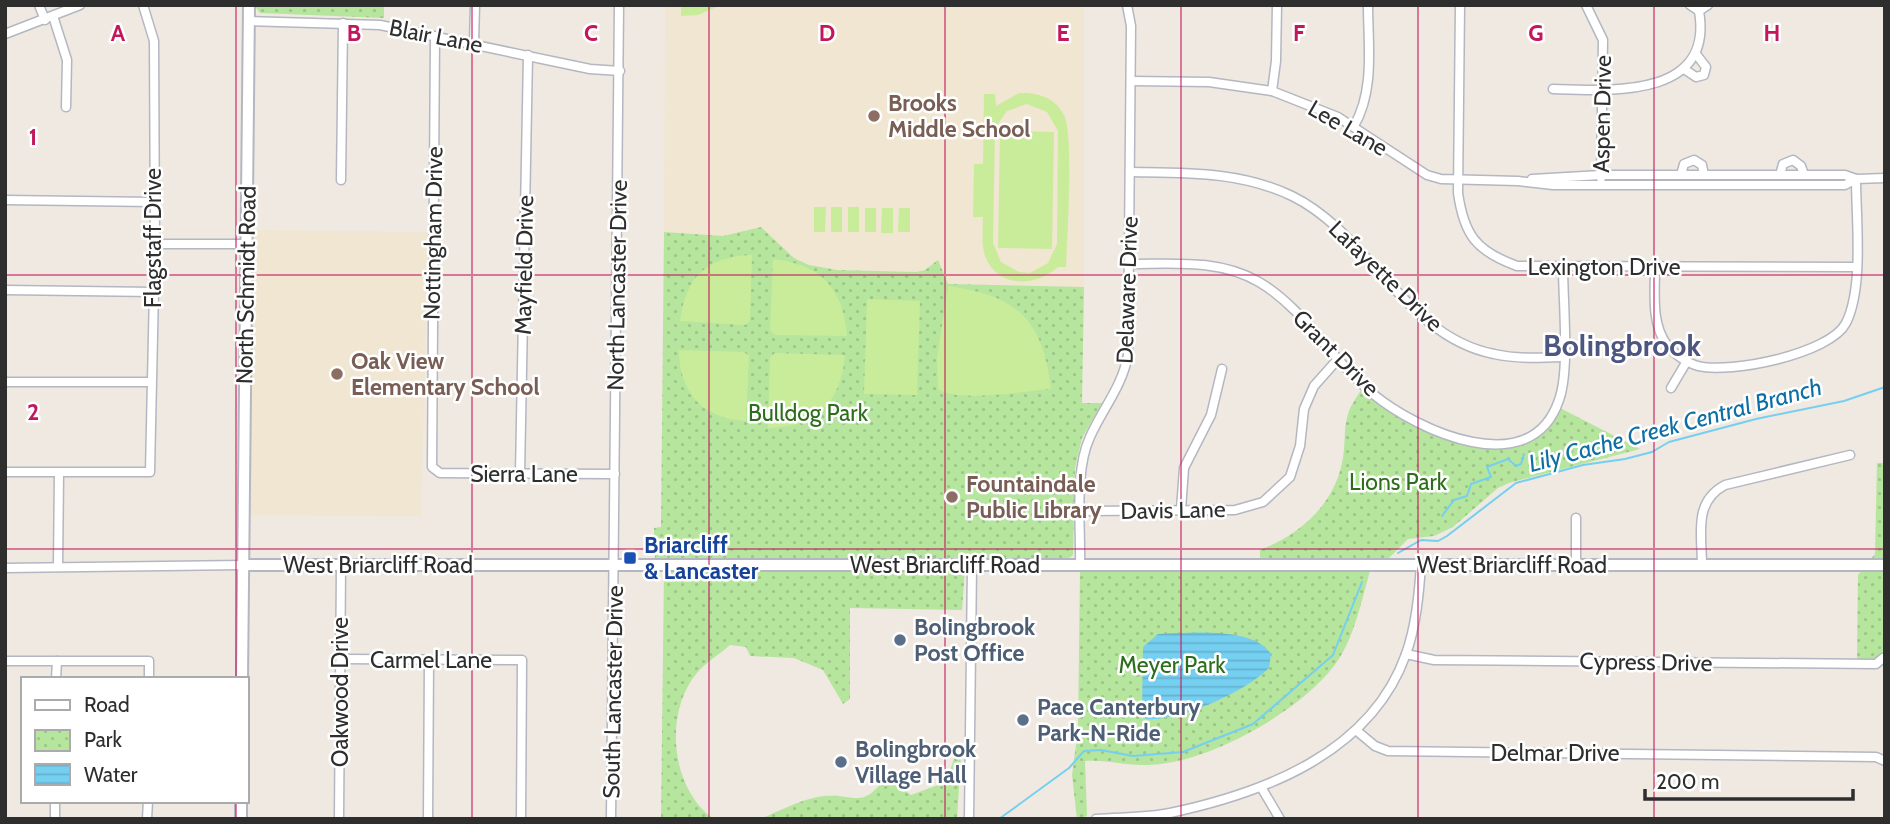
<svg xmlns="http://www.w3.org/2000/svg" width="1890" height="824" font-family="Cabin,sans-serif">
<defs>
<pattern id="park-dots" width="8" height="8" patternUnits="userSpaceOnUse" patternTransform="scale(1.75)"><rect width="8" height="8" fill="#b6e59e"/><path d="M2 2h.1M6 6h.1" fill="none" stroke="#9dc588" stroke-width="1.8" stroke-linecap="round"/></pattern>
<pattern id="water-rules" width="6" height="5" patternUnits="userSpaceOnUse" patternTransform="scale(1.75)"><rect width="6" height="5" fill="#75cff0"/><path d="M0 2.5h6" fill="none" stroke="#66b2ce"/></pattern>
</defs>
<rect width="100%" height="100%" fill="#efe9e1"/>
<!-- education -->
<g fill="#f0e6d1">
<path d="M665,5H1084V287L948,284L931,267L916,272L822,269L794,258L761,227L723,236L664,232Z"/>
<path d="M252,230L428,232L421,516L248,515Z"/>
</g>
<!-- park -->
<g fill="url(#park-dots)">
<path d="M254,5H384V18L260,13Z"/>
<path d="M761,227L794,258L809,265L837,270L916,272L925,270L938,260L948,284L1084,287L1082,403H1102L1082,438L1075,468L1073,555L1068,559H655L654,528L661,527L664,232L723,236Z"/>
<path d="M1361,390C1417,432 1512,489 1560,408L1640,449L1509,483L1498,488L1453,527L1434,536L1408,539L1387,560H1260V550C1299,535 1333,506 1342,463C1346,447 1343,429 1348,414C1350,406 1357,397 1361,390Z"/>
<path d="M1877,463H1885V660H1857L1858,575L1875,554Z"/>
<path d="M965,569L962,610L850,608V699L843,704L823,670L794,658L750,656L746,647L730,645C720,654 706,662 697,673C663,713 671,790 714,819H661L664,572Z"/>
<path d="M1080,571H1370C1361,602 1354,640 1334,666C1298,713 1204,766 1144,765C1124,765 1106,760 1085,761L1087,816L1077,819L1072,775L1078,730Z"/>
<path d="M955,756L961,757L957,819H760C780,811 803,798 824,796C854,793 862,810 884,779H890L911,795L946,782Z"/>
</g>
<!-- pitch -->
<g fill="#c9ec9a" fill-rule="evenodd">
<path d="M681,5H721L698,15L681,16Z"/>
<path d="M1019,93C1037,92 1055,97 1064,115C1074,135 1067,239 1066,267H1058C1036,287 998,289 985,256C981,244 983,230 983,217H973L974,164H983L984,94H995L996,106ZM1027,104L1047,112L1058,131L1057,244L1048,263L1030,273L1019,272L1001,262L993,243L995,128L1007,111Z"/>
<path d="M1000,131L1054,132L1052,249L998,248Z"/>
<path d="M814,207H826L825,232H814Z"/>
<rect x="831" y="207" width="11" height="25"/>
<rect x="848" y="207" width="11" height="25"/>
<rect x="865" y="208" width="11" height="24"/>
<path d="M882,208H893V233H881Z"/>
<path d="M899,208H910V232H898Z"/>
<path d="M752,255L750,321L745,325L680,321C686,276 706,257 752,255Z"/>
<path d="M773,259C822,265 843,288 847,336L775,335L770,330Z"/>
<path d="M948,286C1017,295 1043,320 1051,389C1026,391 956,403 938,389L937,358Z"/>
<path d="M867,299L920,301L917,395L864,394Z"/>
<path d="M679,350L744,352L749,356L746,421C703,419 679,393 679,350Z"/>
<path d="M775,353L845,355C841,403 816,427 768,428L770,357Z"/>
</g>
<!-- water -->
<path fill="url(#water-rules)" d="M1158,634C1188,633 1253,626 1271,654L1269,668C1245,692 1179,722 1145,719L1142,710L1143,647Z"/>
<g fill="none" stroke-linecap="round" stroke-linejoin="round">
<!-- stream -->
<g stroke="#75cff0" stroke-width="2">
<path d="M1442,516L1454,500L1467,496L1471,484L1491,477L1487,467L1508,459L1516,466L1521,464L1524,454"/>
<path d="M1398,553L1421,540L1438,541L1447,536L1516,483L1583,465L1625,459L1652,452L1669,442L1756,419L1844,401L1885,387"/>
<path d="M999,819L1069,768L1084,751L1101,750L1133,756L1183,752L1253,724L1333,655L1362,582"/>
</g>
<!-- minor casing -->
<g stroke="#b4b7c1" stroke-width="11">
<g id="minor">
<path d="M39,5L45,20"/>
<path d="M1460,5L1458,193C1464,235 1476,251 1517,266L1855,267"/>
<path d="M1586,5L1603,40L1601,178"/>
<path d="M1690,5L1699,11L1708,5"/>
<path d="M53,16L67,60L66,107"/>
<path d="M249,21L380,25L590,69L620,71"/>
<path d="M5,34L80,5"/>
<path d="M435,36L432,467L440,473L615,474"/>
<path d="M474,43L475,5"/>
<path d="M1684,69L1696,77L1704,75L1706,67L1696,54"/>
<path d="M1131,81L1209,82L1272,91L1338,117L1427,175L1441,179L1518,181L1553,185H1845L1856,179"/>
<path d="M1553,89C1612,91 1714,98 1699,11"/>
<path d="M1272,91L1276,61L1277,5"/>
<path d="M1354,126C1375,90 1368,45 1368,5"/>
<path d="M1130,172C1186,173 1240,171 1292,196C1370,234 1405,337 1494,354C1517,359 1540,358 1563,357"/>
<path d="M1681,175L1684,164L1694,160L1702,165L1704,175"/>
<path d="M1780,175L1783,164L1793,160L1801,166L1804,175"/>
<path d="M1532,179L1601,175H1845L1856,179L1885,178"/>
<path d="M341,180L343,23"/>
<path d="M5,200L154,202"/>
<path d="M155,244H247"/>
<path d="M1130,264C1174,264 1219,259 1259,282C1305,309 1332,361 1373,394C1418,431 1531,483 1559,400C1570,370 1563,302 1563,267"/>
<path d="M1655,267C1655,293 1651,324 1667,345C1674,354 1687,363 1698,366C1730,374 1830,354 1846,323C1864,287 1856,219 1856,179"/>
<path d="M5,290L154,292"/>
<path d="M5,382H151"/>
<path d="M1671,388L1687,361"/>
<path d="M5,472H150L155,244L154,41L143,5"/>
<path d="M520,474L528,55"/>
<path d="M1181,510L1184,468L1211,415L1222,369"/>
<path d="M1082,511L1235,510L1263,502L1290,477L1300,446L1304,409L1314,386L1338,359"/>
<path d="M1576,518V566"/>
<path d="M1080,565C1081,527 1074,471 1090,437C1103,408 1122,387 1128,355L1131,26L1127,5"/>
<path d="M1702,566C1702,534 1693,502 1725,485L1850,455"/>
<path d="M58,567L59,473"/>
<path d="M5,568L243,565"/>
<path d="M1406,654L1434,660L1876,664L1883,658"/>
<path d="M341,659L522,660L521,819"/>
<path d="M5,661H149V679"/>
<path d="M56,679L57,661"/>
<path d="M1357,731L1375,746L1388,751L1876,757L1885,761"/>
<path d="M1261,787L1280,819"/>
<path d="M55,819V801"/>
<path d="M147,819L148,801"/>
<path d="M339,819L341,565"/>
<path d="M428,819L429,660"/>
<path d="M611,819L619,5"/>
<path d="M969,819L972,565"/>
<path d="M1096,819C1120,817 1146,818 1170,813C1264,793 1371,753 1406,654C1416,626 1419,594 1421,565"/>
</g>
</g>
<!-- tertiary casing -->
<g stroke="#b4b7c1" stroke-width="14">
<g id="tertiary">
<path d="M243,565H1885"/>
<path d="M242,679L249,5"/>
<path d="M241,819V801"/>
</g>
</g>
<!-- minor -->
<use href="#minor" stroke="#fff" stroke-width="8"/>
<!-- tertiary -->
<use href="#tertiary" stroke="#fff" stroke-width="10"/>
</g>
<!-- grid -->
<path fill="none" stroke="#c2185b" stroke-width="2" stroke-opacity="0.55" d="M236,5V679M472,5V819M709,5V819M945,5V819M1181,5V819M1418,5V819M1654,5V819M5,275H1885M5,549H1885M236,801V819"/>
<!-- markers -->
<g fill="#8d6e63" stroke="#fff" stroke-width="2.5">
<circle cx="874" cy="116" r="7"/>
<circle cx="337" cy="374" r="7"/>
<circle cx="952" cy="497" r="7"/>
</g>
<rect fill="#1a4fb4" stroke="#fff" stroke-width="2.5" x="623" y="551" width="14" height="14" rx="3.5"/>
<g fill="#5c6f8a" stroke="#fff" stroke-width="2.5">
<circle cx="900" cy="640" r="7"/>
<circle cx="1023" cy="720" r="7"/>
<circle cx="841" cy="762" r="7"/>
</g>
<g text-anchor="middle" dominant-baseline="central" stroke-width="5" stroke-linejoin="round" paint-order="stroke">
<!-- street labels -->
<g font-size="23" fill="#2e2e2e" stroke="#fff">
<text transform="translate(436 36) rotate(11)">Blair Lane</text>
<text transform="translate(1602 114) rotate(-89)">Aspen Drive</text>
<text transform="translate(1348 128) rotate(30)">Lee Lane</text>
<text transform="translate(433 233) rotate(-89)">Nottingham Drive</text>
<text transform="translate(153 238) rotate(-90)">Flagstaff Drive</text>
<text transform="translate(524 265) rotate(-89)">Mayfield Drive</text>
<text x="1604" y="267">Lexington Drive</text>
<text transform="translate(1386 276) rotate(44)">Lafayette Drive</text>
<text transform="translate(246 285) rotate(-89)">North Schmidt Road</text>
<text transform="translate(617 285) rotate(-89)">North Lancaster Drive</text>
<text transform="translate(1127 290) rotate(-88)">Delaware Drive</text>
<text transform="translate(1336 353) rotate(45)">Grant Drive</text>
<text x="524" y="474">Sierra Lane</text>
<text transform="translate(1173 510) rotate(-1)">Davis Lane</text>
<text x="378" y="565">West Briarcliff Road</text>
<text x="945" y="565">West Briarcliff Road</text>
<text x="1512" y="565">West Briarcliff Road</text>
<text x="431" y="660">Carmel Lane</text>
<text transform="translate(1646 662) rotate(1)">Cypress Drive</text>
<text transform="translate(340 692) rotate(-90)">Oakwood Drive</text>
<text transform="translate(613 692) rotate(-89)">South Lancaster Drive</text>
<text x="1555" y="753">Delmar Drive</text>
</g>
<!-- education labels -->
<g font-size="23" font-weight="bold" fill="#785e54" stroke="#fff" text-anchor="start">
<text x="888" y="103">Brooks<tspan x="888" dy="26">Middle School</tspan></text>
<text x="351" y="361">Oak View<tspan x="351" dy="26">Elementary School</tspan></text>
<text x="966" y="484">Fountaindale<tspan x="966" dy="26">Public Library</tspan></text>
</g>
<!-- park labels -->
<g font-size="23" fill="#2c6e1b" stroke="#fff">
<text x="808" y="413">Bulldog Park</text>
<text x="1398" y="482">Lions Park</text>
<text x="1172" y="665">Meyer Park</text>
</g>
<!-- transit labels -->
<g font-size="23" font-weight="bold" fill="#164399" stroke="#fff" text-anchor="start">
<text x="644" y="545">Briarcliff<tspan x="644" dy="26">&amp; Lancaster</tspan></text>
</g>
<!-- service labels -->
<g font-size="23" font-weight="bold" fill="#4e5e75" stroke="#fff" text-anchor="start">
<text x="914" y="627">Bolingbrook<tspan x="914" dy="26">Post Office</tspan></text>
<text x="1037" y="707">Pace Canterbury<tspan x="1037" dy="26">Park-N-Ride</tspan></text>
<text x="855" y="749">Bolingbrook<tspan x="855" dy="26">Village Hall</tspan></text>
</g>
<!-- water labels -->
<g font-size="24" font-style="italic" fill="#0d6fa3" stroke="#fff">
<text transform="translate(1675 425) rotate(-15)">Lily Cache Creek Central Branch</text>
</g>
<!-- district labels -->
<g font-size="30" font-weight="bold" fill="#4d5680" stroke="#fff">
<text x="1622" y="345">Bolingbrook</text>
</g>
</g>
<g font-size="23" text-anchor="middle" font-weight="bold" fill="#c2185b" stroke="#fff" stroke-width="5" stroke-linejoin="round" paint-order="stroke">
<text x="118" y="41">A</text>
<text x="354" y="41">B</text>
<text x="591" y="41">C</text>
<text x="827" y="41">D</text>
<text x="1063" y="41">E</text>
<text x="1299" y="41">F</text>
<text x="1536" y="41">G</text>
<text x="1772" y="41">H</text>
<text x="33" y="145">1</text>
<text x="33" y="420">2</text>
</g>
<!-- border -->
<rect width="1890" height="824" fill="none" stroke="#2e2e2e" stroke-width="14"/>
<!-- legend -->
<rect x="21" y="677" width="228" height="126" fill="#ffffff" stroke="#ababab" stroke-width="2"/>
<rect x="35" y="700" width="35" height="10" fill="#ffffff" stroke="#ababab" stroke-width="2"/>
<text x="84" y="712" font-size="21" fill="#2e2e2e">Road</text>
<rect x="35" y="730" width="35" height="21" fill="url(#park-dots)" stroke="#ababab" stroke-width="2"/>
<text x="84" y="747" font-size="21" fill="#2e2e2e">Park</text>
<rect x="35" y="764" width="35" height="21" fill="url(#water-rules)" stroke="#ababab" stroke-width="2"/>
<text x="84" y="782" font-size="21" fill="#2e2e2e">Water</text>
<!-- scale -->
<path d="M1645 789v10h208v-10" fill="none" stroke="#2e2e2e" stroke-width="3.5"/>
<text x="1656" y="789" font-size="21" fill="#2e2e2e" stroke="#ffffff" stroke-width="5" paint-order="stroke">200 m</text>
</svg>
